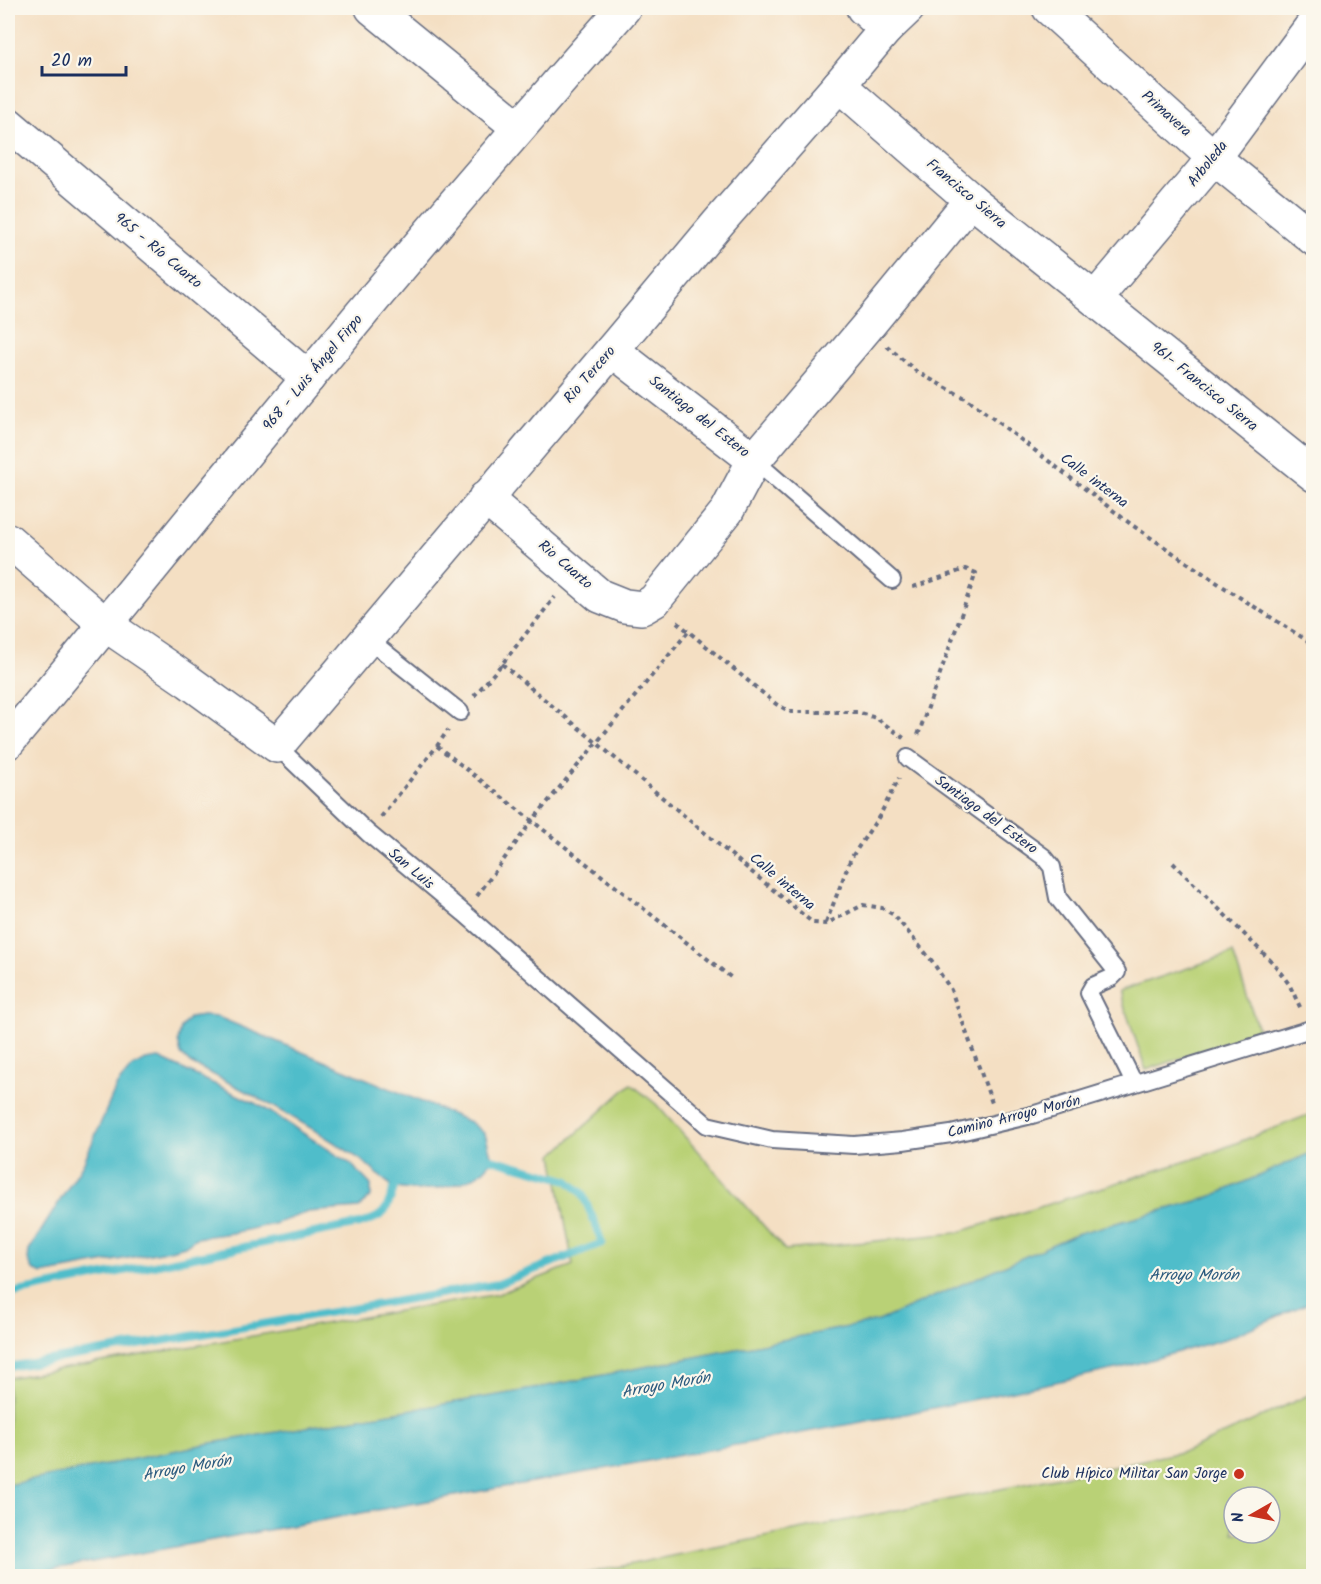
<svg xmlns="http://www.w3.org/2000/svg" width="1321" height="1584" font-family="Kalam,sans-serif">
<rect width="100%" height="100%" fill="#fbf7ec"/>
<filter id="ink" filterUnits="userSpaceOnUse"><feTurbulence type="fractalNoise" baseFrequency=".0167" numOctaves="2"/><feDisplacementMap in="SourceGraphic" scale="12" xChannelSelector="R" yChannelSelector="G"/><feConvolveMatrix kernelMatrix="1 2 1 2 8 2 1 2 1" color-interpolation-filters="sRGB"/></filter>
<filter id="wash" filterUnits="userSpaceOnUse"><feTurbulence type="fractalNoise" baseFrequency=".008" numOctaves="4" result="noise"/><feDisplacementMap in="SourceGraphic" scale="24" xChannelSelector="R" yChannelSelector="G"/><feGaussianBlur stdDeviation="1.35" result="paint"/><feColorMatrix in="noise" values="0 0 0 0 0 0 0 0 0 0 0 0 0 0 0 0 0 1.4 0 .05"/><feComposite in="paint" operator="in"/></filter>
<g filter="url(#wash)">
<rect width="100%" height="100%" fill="#f4dfc3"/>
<!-- green -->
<g fill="#b9d176" stroke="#6a806a" stroke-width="1.5" fill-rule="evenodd">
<path d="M1233,953L1259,1032L1146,1070L1119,991Z"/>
<path d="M631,1084L656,1104L785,1250L956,1233L1203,1156L1313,1113V1152L1208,1198L1076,1234L879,1321L522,1391L212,1443L8,1485V1378L498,1294L573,1265L553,1155Z"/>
<path d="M1313,1393V1576H573L1187,1451ZM1234,1497H1270V1533H1234Z"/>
</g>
<!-- water -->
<g fill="#50bdca" stroke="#367694" stroke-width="1.5">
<path d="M203,1016L218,1017L470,1122L485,1134L492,1159C479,1186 424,1194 397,1188C388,1186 370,1166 361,1160C307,1123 249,1092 190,1063L181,1054L178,1041L181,1028L189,1018Z"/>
<path d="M159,1058L261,1106L351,1164L371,1185V1196L359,1208L308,1212L274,1224L232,1233L196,1238L185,1246L166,1251L42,1274L33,1270L28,1260L29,1250L83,1164L117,1085L132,1067L146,1060Z"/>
<path d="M1313,1152V1301L1228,1338L1121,1368L900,1415L15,1576H8V1485L212,1443L522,1391L879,1321L1076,1234L1208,1198Z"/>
</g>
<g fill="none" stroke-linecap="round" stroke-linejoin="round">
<!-- stream -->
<g stroke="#50bdca" stroke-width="8">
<path d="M8,1294L359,1224C384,1217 386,1213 394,1188"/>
<path d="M8,1367L498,1284L602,1243L595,1223L582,1193L567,1180L492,1159"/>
</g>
</g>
</g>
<g filter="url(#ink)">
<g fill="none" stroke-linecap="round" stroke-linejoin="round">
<!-- lane casing -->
<g stroke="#676d81" stroke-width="20">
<g id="lane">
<path d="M754,460L892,580"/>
<path d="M368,639L460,712"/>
<path d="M277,746L368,833L464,913L707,1125L772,1140L854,1145L903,1141L951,1134L1032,1115L1314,1028"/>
<path d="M908,758L1044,857L1052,867L1058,898L1117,972L1111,978L1093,986L1089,993L1134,1083"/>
</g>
</g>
<!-- street casing -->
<g stroke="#676d81" stroke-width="36">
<g id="street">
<path d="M372,8L518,127"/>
<path d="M863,8L886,29"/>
<path d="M1049,8L1214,158L1314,239"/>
<path d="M839,85L971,200L1314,475"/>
<path d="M8,124L308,378"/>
<path d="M1095,299L1214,158L1314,23"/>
<path d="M612,350L754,460"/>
<path d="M485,498L600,596L625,606L642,608L654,601L727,511L754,460L866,328L971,200"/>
<path d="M8,540L106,625L188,681L277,746L612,350L719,222L839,85L886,29L908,8"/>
<path d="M8,742C109,622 207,499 308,378C411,253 517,129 624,8"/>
</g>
</g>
<!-- path -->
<g stroke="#676d81" stroke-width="4" stroke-dasharray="4.5 4.5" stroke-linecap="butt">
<path d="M887,346L917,372L969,400L1132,525L1222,586L1314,645"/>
<path d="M913,587L920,585L965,569L976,573L917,738"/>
<path d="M677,622L776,704L791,712H857L876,718L904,738"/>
<path d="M502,664L813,923L826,924L863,905L882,908L894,915L932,961L951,990L992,1103"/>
<path d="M474,696L502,664L555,597"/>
<path d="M437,746L733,979"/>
<path d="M381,817L437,746L448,730"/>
<path d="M1173,863L1274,964L1289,984L1301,1009"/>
<path d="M477,896L532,821L688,632"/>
<path d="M826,923L851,858L880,815L899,778"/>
</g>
<!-- lane -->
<use href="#lane" stroke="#fff" stroke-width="16"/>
<!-- street -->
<use href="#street" stroke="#fff" stroke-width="33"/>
</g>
</g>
<!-- markers -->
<circle fill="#c8321e" stroke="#fbf7ec" stroke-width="2" cx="1239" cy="1474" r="6"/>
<g text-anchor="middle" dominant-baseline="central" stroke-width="4.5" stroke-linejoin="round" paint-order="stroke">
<!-- street labels -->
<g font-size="15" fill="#1b2f5e" stroke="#fbf7ec">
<text transform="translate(1166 114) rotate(42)">Primavera</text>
<text transform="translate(1208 164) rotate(-51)">Arboleda</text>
<text transform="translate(966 194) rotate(40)">Francisco Sierra</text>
<text transform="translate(158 251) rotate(40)">965 - Río Cuarto</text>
<text transform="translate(313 373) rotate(-50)">968 - Luis Ángel Firpo</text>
<text transform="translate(590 375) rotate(-49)">Rio Tercero</text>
<text transform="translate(1204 387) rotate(39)">961- Francisco Sierra</text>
<text transform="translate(699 417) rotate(38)">Santiago del Estero</text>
<text transform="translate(1094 481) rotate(37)">Calle interna</text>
<text transform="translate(565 565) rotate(41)">Rio Cuarto</text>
<text transform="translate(986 815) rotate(36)">Santiago del Estero</text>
<text transform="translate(411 869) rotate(40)">San Luis</text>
<text transform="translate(782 882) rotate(40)">Calle interna</text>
<text transform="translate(1014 1117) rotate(-14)">Camino Arroyo Morón</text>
</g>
<!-- poi labels -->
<g font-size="15" fill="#1b2f5e" stroke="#fbf7ec" text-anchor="end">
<text x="1227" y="1474">Club Hípico Militar San Jorge</text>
</g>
<!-- water labels -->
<g font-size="16" font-style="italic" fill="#2b5a7e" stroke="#fbf7ec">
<text x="1194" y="1275">Arroyo Morón</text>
<text transform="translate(666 1385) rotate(-10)">Arroyo Morón</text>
<text transform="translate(187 1468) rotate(-10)">Arroyo Morón</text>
</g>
</g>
<!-- margin -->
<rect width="1321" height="1584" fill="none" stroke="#fbf7ec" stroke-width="30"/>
<!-- north arrow -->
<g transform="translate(1252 1515) rotate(261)"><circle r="28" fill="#fbf7ec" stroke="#a1a7b3" stroke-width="1.5"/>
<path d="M0-4.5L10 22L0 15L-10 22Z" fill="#c8321e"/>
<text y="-9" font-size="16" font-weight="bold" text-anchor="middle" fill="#1b2f5e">N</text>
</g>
<!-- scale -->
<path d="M42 66v9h84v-9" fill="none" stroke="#1b2f5e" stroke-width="3"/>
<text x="51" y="66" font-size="18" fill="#1b2f5e" stroke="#fbf7ec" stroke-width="4.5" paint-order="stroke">20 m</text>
</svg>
